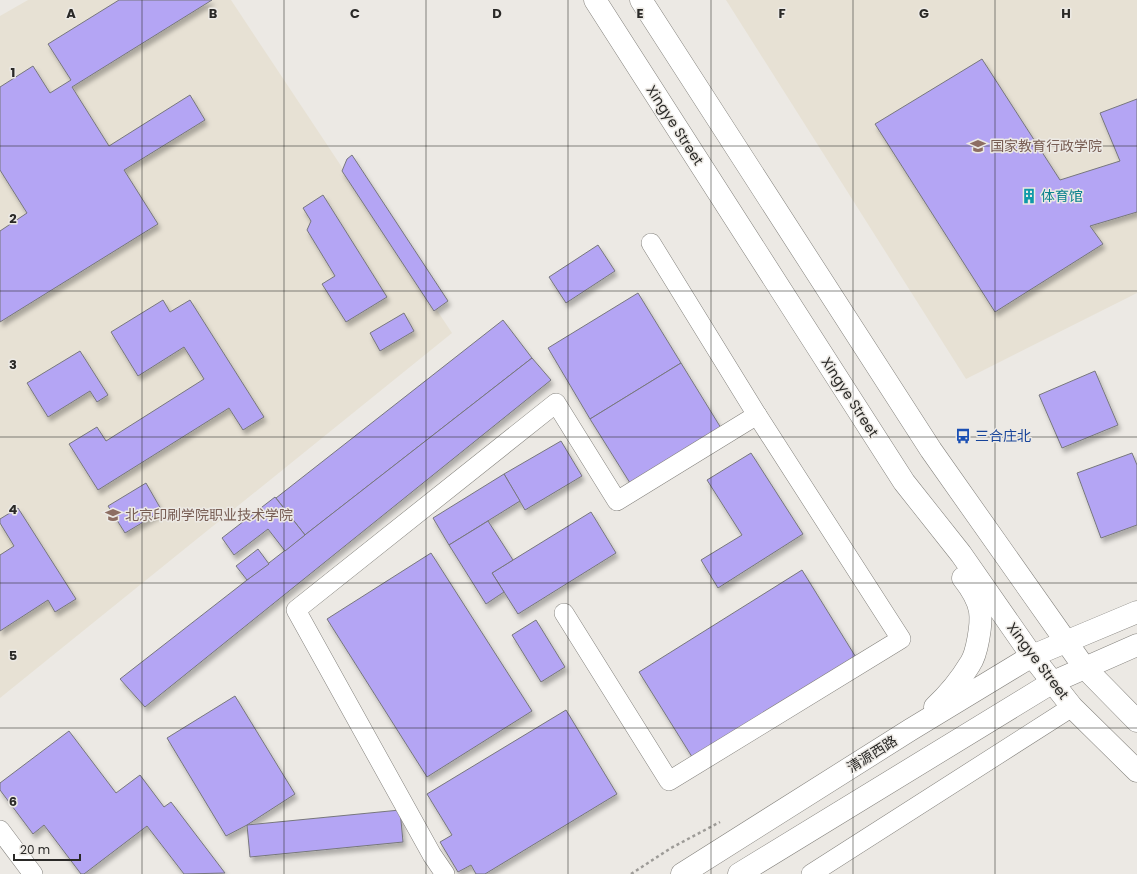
<svg xmlns="http://www.w3.org/2000/svg" width="1137" height="874" font-family="Poppins,'Noto Sans SC',sans-serif">
<defs>
<filter id="shadow"><feDropShadow dx="2.5" dy="4.5" stdDeviation="2" flood-color="#0004"/></filter>
</defs>
<rect width="100%" height="100%" fill="#ece9e4"/>
<!-- built -->
<g fill="#e7e1d4">
<path d="M28,0H231L452,333L0,698V16Z"/>
<path d="M726,0H1137V293L966,379Z"/>
</g>
<!-- building -->
<g fill="#b4a5f4" stroke="#77777c" filter="url(#shadow)">
<path d="M119,0H212L72,87L109,146L190,95L205,120L124,170L158,224L0,322V231L27,213L0,170V87L33,66L50,93L71,80L48,44Z"/>
<path d="M982,59L1060,180L1120,161L1100,113L1137,99V212L1090,226L1103,244L995,312L875,124Z"/>
<path d="M352,155L448,301L434,311L342,171L347,159Z"/>
<path d="M323,195L387,297L346,322L322,284L335,276L307,230L311,221L303,208Z"/>
<path d="M598,245L615,271L566,303L549,277Z"/>
<path d="M638,293L681,363L590,419L548,348Z"/>
<path d="M163,300L170,312L190,300L264,417L243,430L229,408L98,490L69,444L97,427L106,441L204,379L184,347L138,376L111,332Z"/>
<path d="M404,313L414,331L380,351L370,333Z"/>
<path d="M503,320L532,358L305,535L276,498Z"/>
<path d="M80,351L108,395L97,402L90,391L48,417L27,383Z"/>
<path d="M532,358L551,380L145,707L120,679Z"/>
<path d="M681,363L721,428L630,483L590,419Z"/>
<path d="M1095,371L1118,425L1062,448L1039,395Z"/>
<path d="M561,441L582,476L525,510L504,474Z"/>
<path d="M751,453L803,534L718,588L701,560L742,535L707,480Z"/>
<path d="M1132,453L1137,465V525L1101,538L1077,473Z"/>
<path d="M504,474L520,501L449,545L433,518Z"/>
<path d="M146,483L162,511L125,533L108,506Z"/>
<path d="M275,497L305,535L285,551L268,529L234,555L222,538Z"/>
<path d="M18,508L76,599L55,612L48,600L0,631V555L14,546L0,523V519Z"/>
<path d="M591,512L616,553L518,614L492,573Z"/>
<path d="M488,521L513,560L492,573L504,592L486,604L449,545Z"/>
<path d="M258,549L269,564L247,580L236,566Z"/>
<path d="M431,553L532,711L427,777L327,619Z"/>
<path d="M802,570L857,659L694,760L639,672Z"/>
<path d="M536,620L565,667L541,682L512,635Z"/>
<path d="M235,696L295,794L247,825L226,836L167,738Z"/>
<path d="M566,710L617,794L485,874H476L471,865L458,872L440,842L452,835L427,794Z"/>
<path d="M69,731L116,793L140,775L164,807L171,802L225,873L184,874L147,826L84,874H81L44,825L33,834L0,790V783Z"/>
<path d="M400,810L403,842L250,857L247,825Z"/>
</g>
<g fill="none" stroke-linecap="round" stroke-linejoin="round">
<!-- minor casing -->
<g stroke="#84827d" stroke-width="20">
<g id="minor">
<path d="M564,613L669,781L901,639L757,415"/>
<path d="M0,830L33,874"/>
<path d="M445,874L432,855L296,610L556,403L617,501L757,415L651,243"/>
<path d="M811,874L1072,707"/>
</g>
</g>
<!-- secondary casing -->
<g stroke="#84827d" stroke-width="23">
<g id="secondary">
<path d="M595,0L904,482L961,554L1032,656L1072,707L1137,771"/>
<path d="M641,0L931,450L1084,667L1137,721"/>
<path d="M935,707C948,695 961,679 970,664C977,654 982,624 980,611C978,599 970,587 963,578"/>
<path d="M682,874L910,730L1032,656L1137,612"/>
<path d="M739,874L1053,682L1137,645"/>
</g>
</g>
<!-- path -->
<path stroke="#9d9b97" stroke-width="2.5" stroke-dasharray="3 3" stroke-linecap="butt" d="M631,874L671,848L720,822"/>
<!-- minor -->
<use href="#minor" stroke="#fff" stroke-width="19"/>
<!-- secondary -->
<use href="#secondary" stroke="#fff" stroke-width="22"/>
</g>
<!-- grid -->
<path fill="none" stroke="#2a2927" stroke-width="1" stroke-opacity="0.55" d="M142,0V874M284,0V874M426,0V874M568,0V874M711,0V874M853,0V874M995,0V874M0,146H1137M0,291H1137M0,437H1137M0,583H1137M0,728H1137"/>
<!-- icons -->
<defs>
<g id="university-bare" transform="scale(1.2)"><path d="M0-5L7-2L0 1L-7-2ZM-4 1L0 2.5L4 1V4Q0 6-4 4Z" fill="#8d6e63" stroke="#ece9e4" stroke-width="2.5" paint-order="stroke"/></g>
<g id="building-bare" transform="scale(1.2)"><path d="M-4-6H4V6H1V3H-1V6H-4ZM-2.5-4.3h1.7v1.8h-1.7ZM.8-4.3h1.7v1.8H.8ZM-2.5-1h1.7V.8h-1.7ZM.8-1h1.7V.8H.8Z" fill="#0f9aa8" stroke="#ece9e4" stroke-width="2.5" paint-order="stroke"/></g>
<g id="bus-bare" transform="scale(1.2)"><path d="M-5-6H5V4H4V6H2V4H-2V6H-4V4H-5ZM-3.5-4V0h7V-4ZM-3.5 1.2v1.5H-2V1.2ZM2 1.2v1.5H3.5V1.2Z" fill="#1a4fb4" stroke="#ece9e4" stroke-width="2.5" paint-order="stroke"/></g>
</defs>
<g fill-rule="evenodd">
<use href="#university-bare" x="978" y="146"/>
<use href="#building-bare" x="1029" y="196"/>
<use href="#bus-bare" x="963" y="436"/>
<use href="#university-bare" x="113" y="515"/>
</g>
<g text-anchor="middle" dominant-baseline="central" stroke-width="3" stroke-linejoin="round" paint-order="stroke">
<!-- street labels -->
<g font-size="14" fill="#2a2927" stroke="#ece9e4">
<text transform="translate(675 125) rotate(57)">Xingye Street</text>
<text transform="translate(850 397) rotate(57)">Xingye Street</text>
<text transform="translate(1038 661) rotate(53)">Xingye Street</text>
<text transform="translate(872 754) rotate(-32)">清源西路</text>
</g>
<!-- education labels -->
<g font-size="14" fill="#785e54" stroke="#ece9e4" text-anchor="start">
<text x="990" y="146">国家教育行政学院</text>
<text x="125" y="515">北京印刷学院职业技术学院</text>
</g>
<!-- culture labels -->
<g font-size="14" fill="#0d838f" stroke="#ece9e4" text-anchor="start">
<text x="1041" y="196">体育馆</text>
</g>
<!-- transit labels -->
<g font-size="14" fill="#164399" stroke="#ece9e4" text-anchor="start">
<text x="975" y="436">三合庄北</text>
</g>
</g>
<g font-size="13" text-anchor="middle" font-weight="bold" fill="#2a2927" stroke="#ece9e4" stroke-width="3" stroke-linejoin="round" paint-order="stroke">
<text x="71" y="18">A</text>
<text x="213" y="18">B</text>
<text x="355" y="18">C</text>
<text x="497" y="18">D</text>
<text x="640" y="18">E</text>
<text x="782" y="18">F</text>
<text x="924" y="18">G</text>
<text x="1066" y="18">H</text>
<text x="13" y="77">1</text>
<text x="13" y="223">2</text>
<text x="13" y="369">3</text>
<text x="13" y="514">4</text>
<text x="13" y="660">5</text>
<text x="13" y="806">6</text>
</g>
<!-- scale -->
<path d="M14 854v6h66v-6" fill="none" stroke="#2a2927" stroke-width="2"/>
<text x="20" y="854" font-size="12" fill="#2a2927" stroke="#ece9e4" stroke-width="3" paint-order="stroke">20 m</text>
</svg>
